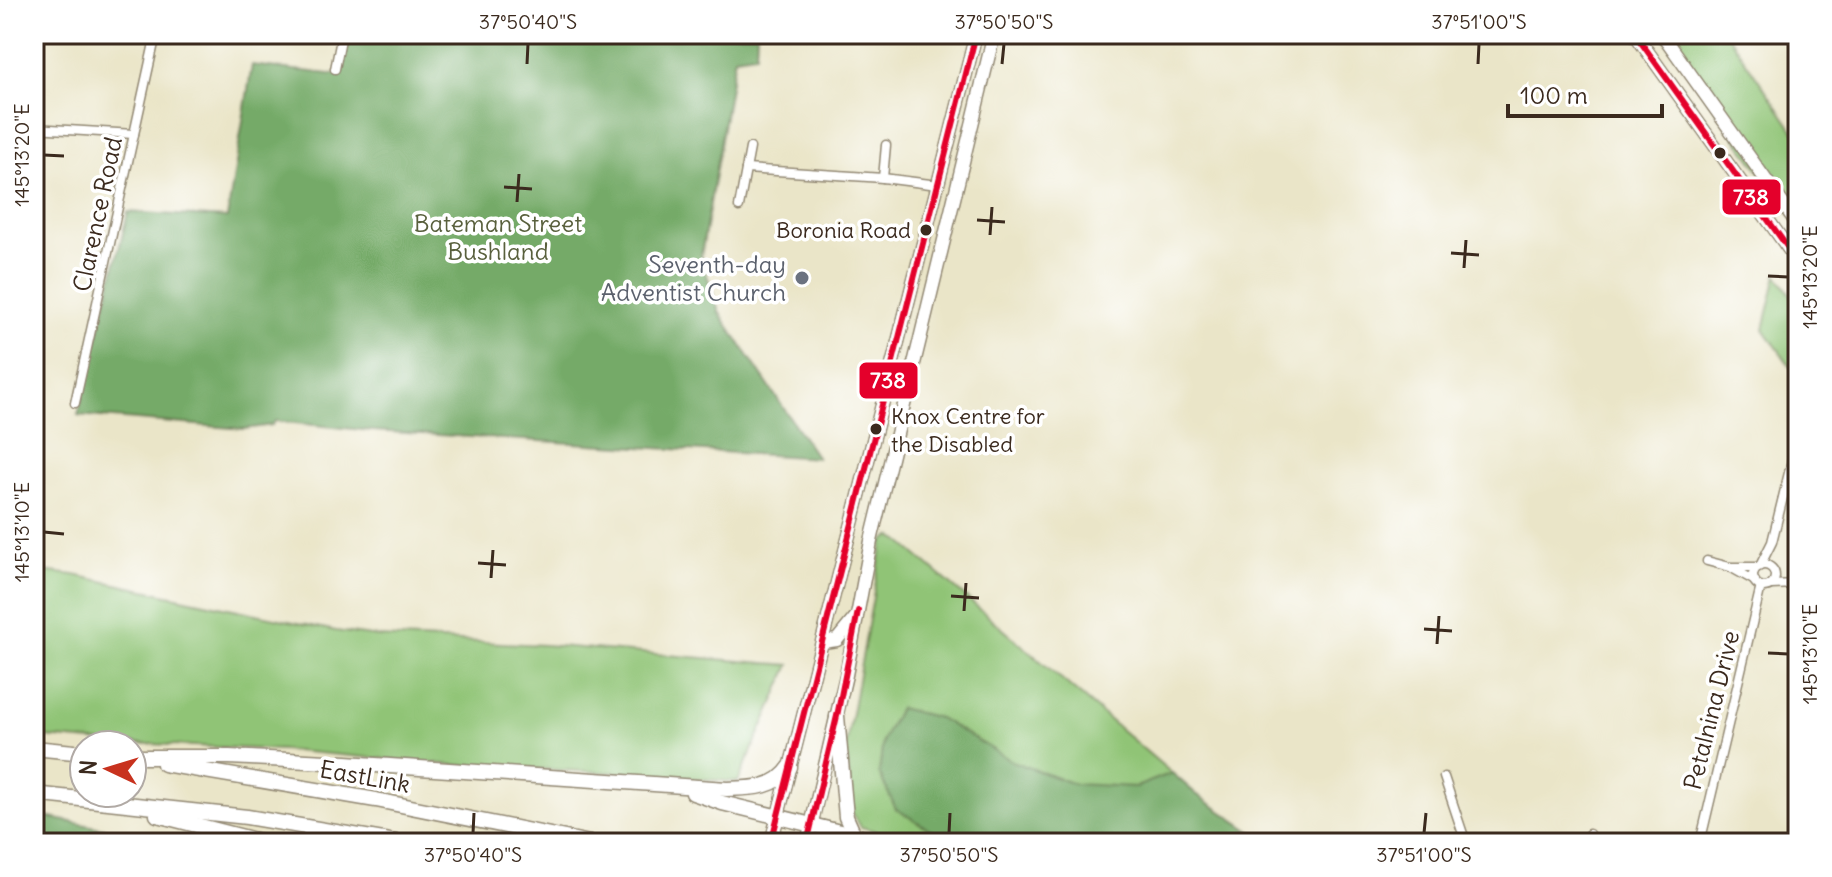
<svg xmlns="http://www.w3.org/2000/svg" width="1832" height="877" font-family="Delius,sans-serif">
<rect width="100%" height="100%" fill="#fff"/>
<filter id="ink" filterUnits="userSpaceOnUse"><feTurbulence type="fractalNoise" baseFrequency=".0125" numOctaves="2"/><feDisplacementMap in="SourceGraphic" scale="16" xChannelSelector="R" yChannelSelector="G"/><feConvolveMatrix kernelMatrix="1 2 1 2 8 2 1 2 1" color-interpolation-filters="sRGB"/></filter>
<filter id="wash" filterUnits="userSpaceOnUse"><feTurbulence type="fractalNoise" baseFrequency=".006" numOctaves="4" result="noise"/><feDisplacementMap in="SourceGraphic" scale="32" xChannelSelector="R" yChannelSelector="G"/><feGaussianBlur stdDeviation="1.8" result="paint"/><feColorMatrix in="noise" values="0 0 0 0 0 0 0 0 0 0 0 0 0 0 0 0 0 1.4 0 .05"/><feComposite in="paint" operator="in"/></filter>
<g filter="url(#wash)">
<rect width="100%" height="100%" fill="#eae5c8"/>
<!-- green -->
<g fill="#90c476" stroke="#66774a" stroke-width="2">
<path d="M1662,34H1727L1798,137V225Z"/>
<path d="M1777,275L1798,305V377L1764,329Z"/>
<path d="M891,536L899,540L1196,794L1268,843H917L861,827L853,815L846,746L883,542Z"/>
<path d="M34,570L74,575L336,631L378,637L545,645L790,665L738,782L642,774L455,765L283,750L104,742L34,736Z"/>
</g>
<!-- forest -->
<g fill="#74aa67" stroke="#586a42" stroke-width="2">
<path d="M346,34H757L756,54L735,57L701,256L719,312L817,458L373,431L275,421L272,425L244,429L78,415L128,212L227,218L252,65L338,75Z"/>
<path d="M899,708L939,718L1014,762L1074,784L1136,787L1172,773L1196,794L1268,843H953L896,809L879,773L883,740Z"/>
<path d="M34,816L51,818L177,843H34Z"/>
</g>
</g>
<g filter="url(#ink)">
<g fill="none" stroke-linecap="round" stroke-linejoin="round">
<!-- street casing -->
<g stroke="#928873" stroke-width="11">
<g id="street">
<path d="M335,69L342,34"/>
<path d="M34,128L134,134"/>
<path d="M746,169L883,178L938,185"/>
<path d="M883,178L886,145"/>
<path d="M739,207L750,148"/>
<path d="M75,403L156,34"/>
<path d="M1707,561L1730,567L1755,581"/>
<circle cx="1764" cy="576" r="11"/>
<path d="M1760,566L1772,542L1798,436"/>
<path d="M1731,567H1758"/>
<path d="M1771,585L1798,584"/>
<path d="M1444,777L1466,843"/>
<path d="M1587,843L1589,834"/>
<path d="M1700,843L1761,586"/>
</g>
</g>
<!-- primary casing -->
<g stroke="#928873" stroke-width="15">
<g id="primary">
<path d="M1635,34L1798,262"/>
<path d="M1662,34L1798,225"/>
<path d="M823,642L837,640L855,618"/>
<path d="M771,843L976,34"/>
<path d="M807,843L846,675L871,541L994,34"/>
</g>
</g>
<!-- highway casing -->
<g stroke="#928873" stroke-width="17">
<g id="highway">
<path d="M837,716L846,817L854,835"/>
<path d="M34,748L84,753"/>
<path d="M132,757H229L346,763L727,789C751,788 776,789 790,767"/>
<path d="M164,764L376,800L590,843"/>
<path d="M693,793L722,803L885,843"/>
<path d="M34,794L247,817L401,843"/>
<path d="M157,815L267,843"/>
</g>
</g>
<!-- street -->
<use href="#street" stroke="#fff" stroke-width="8"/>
<!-- primary -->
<use href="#primary" stroke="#fff" stroke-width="12"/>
<!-- highway -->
<use href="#highway" stroke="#fff" stroke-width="14"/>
<!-- bus-1 casing -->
<g stroke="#fff" stroke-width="12">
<g id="bus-1">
<path d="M1635,34L1798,262"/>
<path d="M771,843L976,34"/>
<path d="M807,843L837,716L858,611"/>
</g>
</g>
<!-- bus-1 -->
<use href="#bus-1" stroke="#e4002b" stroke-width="6"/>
</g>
</g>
<!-- ticks -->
<path fill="none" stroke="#3b2a1e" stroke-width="3" d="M527,64L528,44M1002,64L1004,44M1478,64L1479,44M44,155L64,156M504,187L532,189M517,202L519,174M977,220L1005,222M990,235L992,207M1451,253L1479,255M1464,268L1466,240M1768,276L1788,277M44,532L64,534M478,563L506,565M491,578L493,550M951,596L979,598M964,611L966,583M1424,629L1452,631M1437,644L1439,616M1768,653L1788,654M473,833L474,813M949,833L950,813M1424,833L1426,813"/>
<!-- markers -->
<g fill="#3b2a1e" stroke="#fff" stroke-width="3">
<circle cx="1720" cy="153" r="7"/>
<circle cx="926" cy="230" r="7"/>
<circle cx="876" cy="429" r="7"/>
</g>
<circle fill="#6b7280" stroke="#fff" stroke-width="3" cx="802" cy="278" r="8"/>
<g text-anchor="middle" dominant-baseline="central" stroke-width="7" stroke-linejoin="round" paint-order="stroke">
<!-- bus labels -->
<g font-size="22" fill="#3b2a1e" stroke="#fff" text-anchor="end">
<text x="911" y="230">Boronia Road</text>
<text x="891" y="416" text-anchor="start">Knox Centre for<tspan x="891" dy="28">the Disabled</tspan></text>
</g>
<!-- street labels -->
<g font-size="24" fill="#3b2a1e" stroke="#fff">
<text transform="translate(97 214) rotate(-78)">Clarence Road</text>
<text transform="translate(1711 710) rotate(-76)">Petalnina Drive</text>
<text transform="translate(365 776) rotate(10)">EastLink</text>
</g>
<!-- park labels -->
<g font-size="24" fill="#59603d" stroke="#fff">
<text x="498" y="223">Bateman Street<tspan x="498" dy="28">Bushland</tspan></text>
</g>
<!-- worship labels -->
<g font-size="24" fill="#5b616d" stroke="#fff" text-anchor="end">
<text x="786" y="264">Seventh-day<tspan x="786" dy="28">Adventist Church</tspan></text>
</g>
</g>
<g stroke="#fff" stroke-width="3">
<rect x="1721" y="178" width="61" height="38" rx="8" fill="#e4002b"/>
<rect x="858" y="361" width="61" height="39" rx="8" fill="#e4002b"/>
</g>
<g font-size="22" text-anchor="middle" font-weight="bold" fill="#fff">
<text x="1751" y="205">738</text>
<text x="888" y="388">738</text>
</g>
<!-- margin -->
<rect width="1832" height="877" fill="none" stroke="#fff" stroke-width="88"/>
<!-- north arrow -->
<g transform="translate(108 769) rotate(274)"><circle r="38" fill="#ffffff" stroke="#b1aaa5" stroke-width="2"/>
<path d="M0-6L14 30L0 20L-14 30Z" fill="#c8321e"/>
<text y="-12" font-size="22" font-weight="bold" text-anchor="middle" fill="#3b2a1e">N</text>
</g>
<!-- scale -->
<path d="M1508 104v12h154v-12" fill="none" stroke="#3b2a1e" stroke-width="4"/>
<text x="1520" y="104" font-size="24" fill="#3b2a1e" stroke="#ffffff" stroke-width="6" paint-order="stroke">100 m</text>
<rect x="44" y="44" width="1744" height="789" fill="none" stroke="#3b2a1e" stroke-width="3"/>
<g font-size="20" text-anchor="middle" fill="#3b2a1e">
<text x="528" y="29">37°50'40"S</text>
<text x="1004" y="29">37°50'50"S</text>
<text x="1479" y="29">37°51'00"S</text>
<text transform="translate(22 155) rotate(-90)" y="7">145°13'20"E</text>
<text transform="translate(1810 277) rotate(-90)" y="7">145°13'20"E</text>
<text transform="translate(22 532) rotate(-90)" y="7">145°13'10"E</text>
<text transform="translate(1810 654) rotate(-90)" y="7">145°13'10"E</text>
<text x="473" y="862">37°50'40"S</text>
<text x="949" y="862">37°50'50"S</text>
<text x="1424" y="862">37°51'00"S</text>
</g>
</svg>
